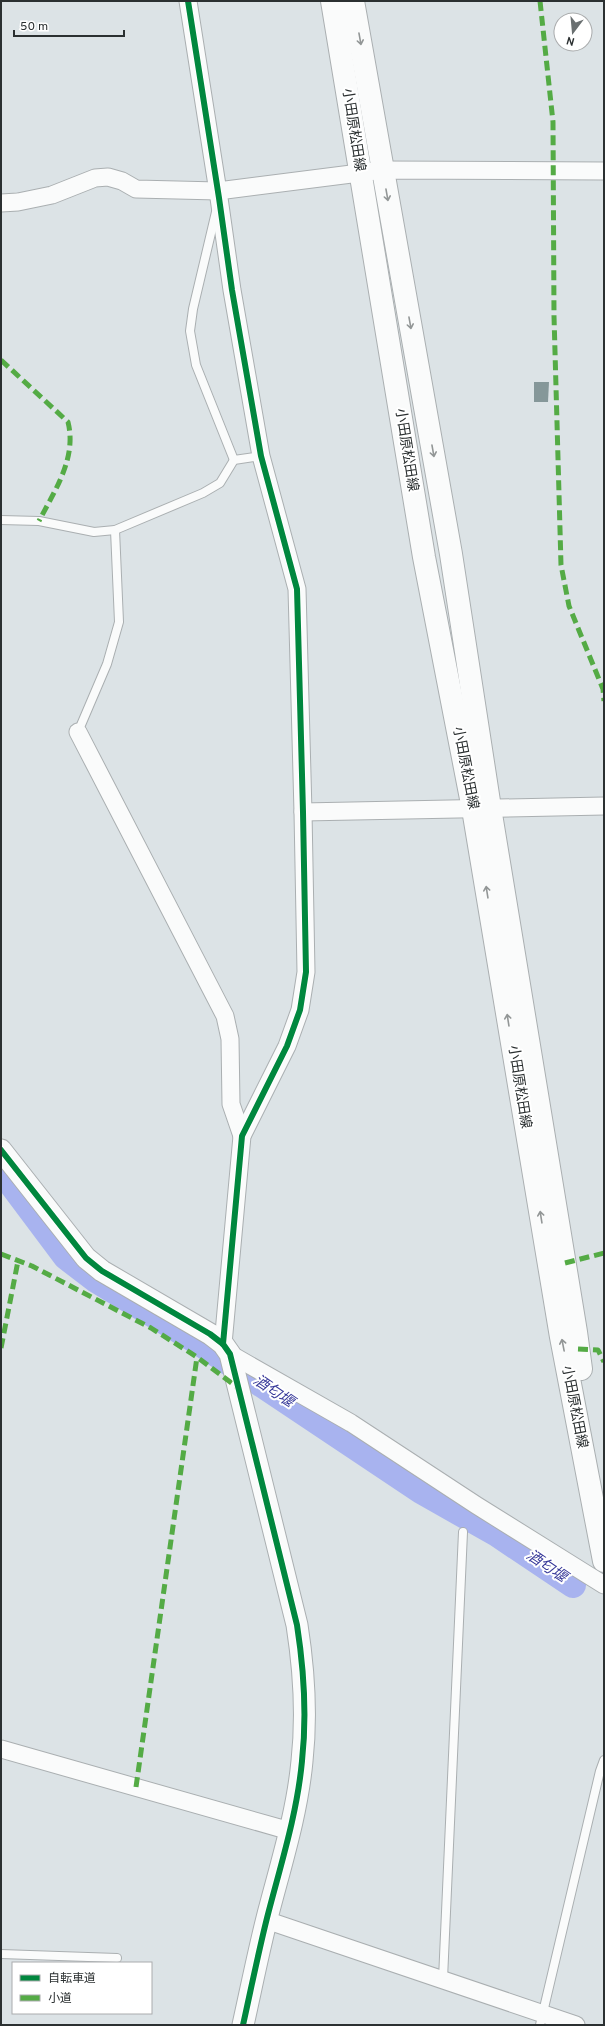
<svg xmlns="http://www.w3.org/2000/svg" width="605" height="2026" font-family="Overpass,'Noto Sans JP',sans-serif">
<rect width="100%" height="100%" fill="#dce3e6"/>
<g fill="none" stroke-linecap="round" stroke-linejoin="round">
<!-- river -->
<path stroke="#a8b3ef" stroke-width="26" d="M1,1170L66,1257L96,1280L201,1344L421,1491L497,1534L573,1585"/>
</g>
<!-- building -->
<path fill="#859799" d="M534,382H549L548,402H534Z"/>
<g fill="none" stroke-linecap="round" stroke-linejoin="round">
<!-- service casing -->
<g stroke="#aaafb1" stroke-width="10">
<g id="service">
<path d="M216,212L193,309L190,331L196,365L234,460"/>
<path d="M1,520L39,521L94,532L115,530L203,493L220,483L234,460L261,456"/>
<path d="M78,732L107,664L119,622L115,530"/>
<path d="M1,1954L117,1958"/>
<path d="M443,1979L463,1532"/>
<path d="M540,2025L600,1771L604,1760"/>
</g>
</g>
<!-- minor casing -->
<g stroke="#aaafb1" stroke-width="19">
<g id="minor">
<path d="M188,1L219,198L232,290L261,456L297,589L303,812L306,972L300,1010L287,1046L242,1136L223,1344"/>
<path d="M1,203L18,202L52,195L95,178L108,177L122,181L136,189L218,191L383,170L604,171"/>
<path d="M78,732L225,1016L230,1039L231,1104L242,1136"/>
<path d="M303,812L604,806"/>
<path d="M230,1354L351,1423L476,1505L604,1585"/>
<path d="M1,1749L290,1831"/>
<path d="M266,1920L576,2025"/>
</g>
</g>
<!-- tertiary casing -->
<g stroke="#aaafb1" stroke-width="23">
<path id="tertiary" d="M1,1150L86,1258L102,1271L210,1334L223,1344L230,1354L297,1625C304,1670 307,1716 302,1761C297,1815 280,1867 267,1918C258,1954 251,1989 243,2025"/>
</g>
<!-- secondary casing -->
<g stroke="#aaafb1" stroke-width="24">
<g id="secondary">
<path d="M332,1L424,557L473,809L561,1337L604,1561"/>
<path d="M353,1L451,554L490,808L576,1332L581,1369"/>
</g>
</g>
<!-- service -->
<use href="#service" stroke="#fafbfb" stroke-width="8"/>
<!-- minor -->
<use href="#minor" stroke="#fafbfb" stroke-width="17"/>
<!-- tertiary -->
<use href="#tertiary" stroke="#fafbfb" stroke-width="21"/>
<!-- secondary -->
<use href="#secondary" stroke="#fafbfb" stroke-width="22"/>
<!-- quiet -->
<g stroke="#54ab45" stroke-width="5" stroke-dasharray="10 5" stroke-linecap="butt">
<path d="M540,1L553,122L554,316L561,565L569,606L603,689L604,701"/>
<path d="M1,360L68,422C77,458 55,490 39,521"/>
<path d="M1,1254L32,1266L151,1328L197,1357L237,1387"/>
<path d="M565,1263L604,1253"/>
<path d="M1,1348L18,1261"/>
<path d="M578,1349L598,1350L604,1362"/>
<path d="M136,1787L197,1357"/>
</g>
<!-- cycleway casing -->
<g stroke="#fff" stroke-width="8">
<g id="cycleway">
<path d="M188,1L219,198L232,290L261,456L297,589L303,812L306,972L300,1010L287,1046L242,1136L223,1344"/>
<path d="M1,1150L86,1258L102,1271L210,1334L223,1344L230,1354L297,1625C304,1670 307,1716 302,1761C297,1815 280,1867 267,1918C258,1954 251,1989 243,2025"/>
</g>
</g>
<!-- cycleway -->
<use href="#cycleway" stroke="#00873e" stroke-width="6"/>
</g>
<!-- one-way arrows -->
<defs><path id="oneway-shaft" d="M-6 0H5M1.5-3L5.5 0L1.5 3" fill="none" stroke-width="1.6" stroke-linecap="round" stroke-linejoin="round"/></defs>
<g stroke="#929696">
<use href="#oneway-shaft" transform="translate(360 39) rotate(80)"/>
<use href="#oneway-shaft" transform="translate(387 195) rotate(80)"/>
<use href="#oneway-shaft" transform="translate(410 323) rotate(80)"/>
<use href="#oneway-shaft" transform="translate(433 451) rotate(80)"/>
<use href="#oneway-shaft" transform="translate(487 892) rotate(-99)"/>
<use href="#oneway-shaft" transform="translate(508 1020) rotate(-99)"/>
<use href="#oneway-shaft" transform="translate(541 1217) rotate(-99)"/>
<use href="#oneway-shaft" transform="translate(563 1345) rotate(-101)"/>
</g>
<g text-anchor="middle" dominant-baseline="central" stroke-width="4" stroke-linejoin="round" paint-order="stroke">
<!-- street labels -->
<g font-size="14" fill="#2b3031" stroke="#fff">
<text transform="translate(353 130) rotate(81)">小田原松田線</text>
<text transform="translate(406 450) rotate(81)">小田原松田線</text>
<text transform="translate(465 768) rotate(79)">小田原松田線</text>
<text transform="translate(519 1087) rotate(81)">小田原松田線</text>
<text transform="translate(574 1407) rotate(79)">小田原松田線</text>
</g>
<!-- water labels -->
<g font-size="15" font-style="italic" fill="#373999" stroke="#fff">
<text transform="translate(273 1392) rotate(34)">酒匂堰</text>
<text transform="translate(546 1567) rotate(34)">酒匂堰</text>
</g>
</g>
<!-- border -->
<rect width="605" height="2026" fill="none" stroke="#2b3031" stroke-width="4"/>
<!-- legend -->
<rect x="12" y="1962" width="140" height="52" fill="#ffffff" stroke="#aaacad"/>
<rect x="20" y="1975" width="20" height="6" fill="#00873e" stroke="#aaacad"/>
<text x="48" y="1982" font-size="12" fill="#2b3031">自転車道</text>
<rect x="20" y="1995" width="20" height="6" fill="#54ab45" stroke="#aaacad"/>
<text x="48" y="2002" font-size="12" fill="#2b3031">小道</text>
<!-- north arrow -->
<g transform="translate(573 32) rotate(196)"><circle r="19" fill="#ffffff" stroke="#aaacad"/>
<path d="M0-3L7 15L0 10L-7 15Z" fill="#696f70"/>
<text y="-6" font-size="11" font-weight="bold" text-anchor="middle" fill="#2b3031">N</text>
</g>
<!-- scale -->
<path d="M14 30v6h110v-6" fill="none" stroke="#2b3031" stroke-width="2"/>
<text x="20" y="30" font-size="12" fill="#2b3031" stroke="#ffffff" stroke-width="3" paint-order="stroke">50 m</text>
</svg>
